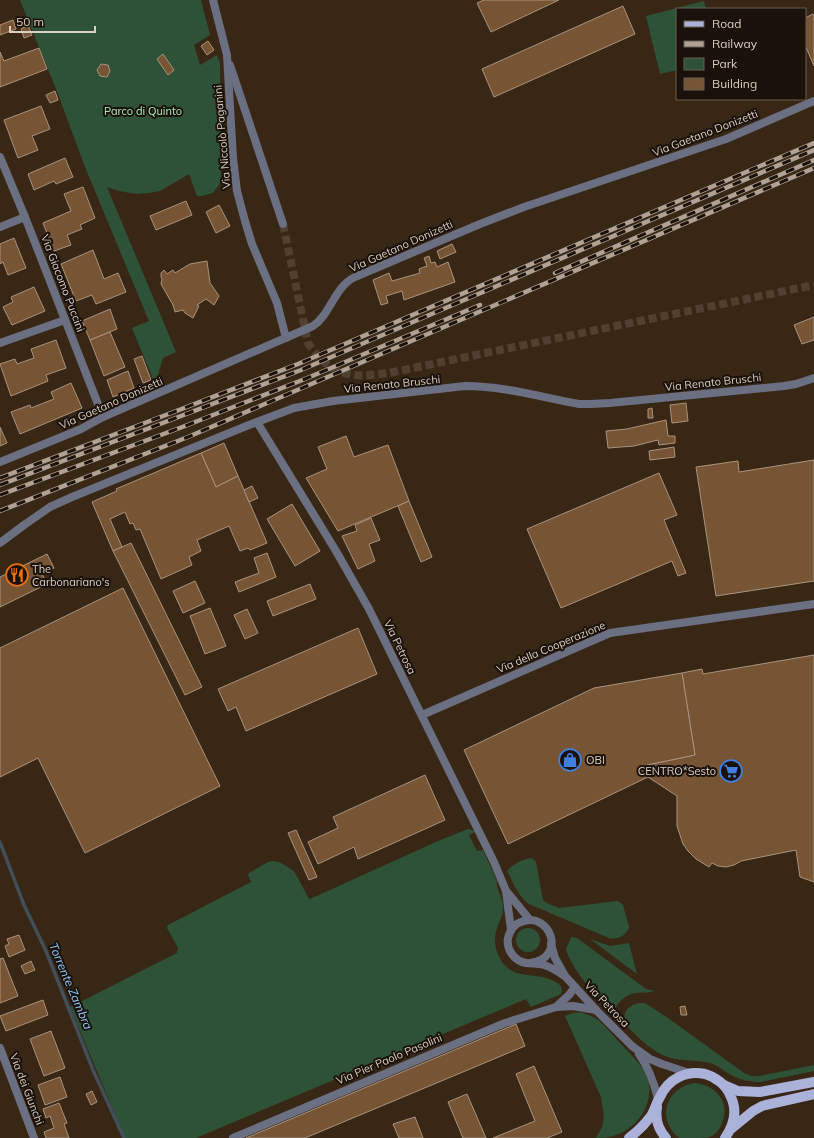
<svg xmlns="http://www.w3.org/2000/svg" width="814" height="1138" font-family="Mulish,sans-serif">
<rect width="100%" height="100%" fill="#392716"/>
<!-- green -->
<g fill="#2d5238">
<path d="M20,0H201L210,35L194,45L200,65L217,55L220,63L221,182L213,193L202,196H197L189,174L160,191L148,193L136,194L119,191L107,187L176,352L163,358L155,384L132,328L149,321L85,167L58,94Z"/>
<path d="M704,1L706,9H677V70L660,74L646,16Z"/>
<path d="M468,829L475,831V832L469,835L477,851L483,850L497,881C495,889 505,900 503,911C501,920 496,928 495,937C494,954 504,971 521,974C536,977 549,975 561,986L562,991L561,994L531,1007L526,999L196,1138H125L70,1007L177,953L178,948L167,928L168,925L251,882L248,875L249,873L268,862L274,861L281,863L294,871L308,897L310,899L438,841Z"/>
<path d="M532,858L536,862L543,900L547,903L559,908L618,901L623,905L629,927C626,936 618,940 609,938L529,904C518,896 513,883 507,871C513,864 523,859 532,858Z"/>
<circle cx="528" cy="940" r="12"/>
<path d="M571,937L577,938L646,989L655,991C648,993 643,992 636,993C625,994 617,1003 613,1013C597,996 572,971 566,949Z"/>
<path d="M590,939L610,946L629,943L637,974Z"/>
<path d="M639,1003H645L668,1018L744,1073L751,1076H760L814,1065V1071L761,1082C750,1082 741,1080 731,1075C725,1072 720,1067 713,1064C701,1060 688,1061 676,1059C655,1056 639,1038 624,1023C623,1013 628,1005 639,1003Z"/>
<path d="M580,1012C586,1014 592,1016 597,1019C605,1025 614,1037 621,1044C628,1052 636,1059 642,1067C656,1085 649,1111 633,1125C621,1135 611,1138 596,1138L602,1127L604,1117L601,1097L565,1016L573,1013Z"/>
<path d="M694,1083C719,1085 733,1107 719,1129C713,1138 708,1138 698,1138C693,1138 684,1138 680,1138C676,1136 673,1132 671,1129C658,1108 672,1087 694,1083Z"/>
</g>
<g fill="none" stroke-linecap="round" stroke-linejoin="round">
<!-- stream -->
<path stroke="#424f5a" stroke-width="3.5" d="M0,842L24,905L46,951L93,1070L124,1138"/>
</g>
<!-- building -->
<g fill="#775433" stroke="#a9937f">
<path d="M484,0H559L491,32L477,3Z"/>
<path d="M623,6L635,34L494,97L482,69Z"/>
<path d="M813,14L814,17V66L805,45V18Z"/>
<path d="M13,20L16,29L0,35V25Z"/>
<path d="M28,25L32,35L24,38L21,29Z"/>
<path d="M208,41L214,50L207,55L201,46Z"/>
<path d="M39,48L47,69L0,87V52L4,61Z"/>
<path d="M163,54L174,70L168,75L157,59Z"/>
<path d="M101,64L108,65L110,71L107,77L100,76L97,70Z"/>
<path d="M55,91L58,100L50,103L46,95Z"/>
<path d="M41,106L50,129L32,136L38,150L18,158L4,120Z"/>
<path d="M65,158L73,177L56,184L54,181L34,190L28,174Z"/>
<path d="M83,187L95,218L80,225L82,229L67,235L71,245L54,251L43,223L71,211L64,194Z"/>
<path d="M186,201L192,215L156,230L150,216Z"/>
<path d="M219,205L230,226L216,233L206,212Z"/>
<path d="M14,238L26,268L8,275L3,262L0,264V244Z"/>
<path d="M452,244L456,252L440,259L437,251Z"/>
<path d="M93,250L104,279L118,273L126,292L96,304L92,295L76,301L61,264Z"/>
<path d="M429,256L431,263L435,262L437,267L448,262L455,282L404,300L402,291L386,296L388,303L381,305L373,280L389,273L392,281L420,273L419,269L427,266L424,258Z"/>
<path d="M207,261L210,283L219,296L214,305L206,299L197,305L199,306L193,318L185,313L183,310L175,312L173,305L161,284L162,279L161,277V273L164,270L167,274L173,270L175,273L190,264Z"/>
<path d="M34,287L45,311L12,325L3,307L13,302L11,297Z"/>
<path d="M110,309L117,329L90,340L82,321Z"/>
<path d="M814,317V340L802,344L794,325Z"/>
<path d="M110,332L125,367L104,376L90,340Z"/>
<path d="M56,340L66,368L46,375L48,381L11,396L0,364L15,359L17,364L34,358L31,349Z"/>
<path d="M142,356L151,380L143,383L134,359Z"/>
<path d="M128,371L134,388L113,397L107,380Z"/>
<path d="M71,383L82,408L20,434L11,412L30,405L31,408L54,399L51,392Z"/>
<path d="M686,403L688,421L672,423L670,405Z"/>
<path d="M652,408L653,418H648V409Z"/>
<path d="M666,420L668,436H675V443L659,445L658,440L634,446L608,448L606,431L627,429Z"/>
<path d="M0,427L7,443L0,446Z"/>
<path d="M346,436L354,457L388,445L409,501L338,531L306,478L327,469L318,447Z"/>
<path d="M224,443L238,476L216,487L201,453Z"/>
<path d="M674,447L675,457L650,460L649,451Z"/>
<path d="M201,453L216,487L238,476L267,543L250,550L248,548L240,551L229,526L197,540L201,551L189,557L192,565L161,579L140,529L136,530L133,523L130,524L125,512L110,519L122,547L113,551L92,502L117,491L116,489Z"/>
<path d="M814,460V581L716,596L696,467L738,461L739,472Z"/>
<path d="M659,473L677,515L664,520L686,573L678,576L672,561L561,608L527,529Z"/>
<path d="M252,486L258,498L249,502L244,490Z"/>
<path d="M409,501L432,557L421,562L398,506Z"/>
<path d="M292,504L320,551L295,566L267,519Z"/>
<path d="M371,518L380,540L369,544L375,561L358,569L342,536L357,531L355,525Z"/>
<path d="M131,543L202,687L185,695L113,551Z"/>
<path d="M267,553L276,577L239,592L235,582L259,573L254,558Z"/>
<path d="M47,554L54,568L42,574L47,584L0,607V577Z"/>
<path d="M195,581L205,603L183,613L173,591Z"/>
<path d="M310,584L316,599L273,616L267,601Z"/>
<path d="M123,588L220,786L85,853L38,758L0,777V648Z"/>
<path d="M210,608L226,646L205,654L190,616Z"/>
<path d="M247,609L258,633L245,639L234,615Z"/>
<path d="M358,628L377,674L246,731L236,707L228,711L218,689Z"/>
<path d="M814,655V882L800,877L796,850L741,861L734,865L726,867L718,866L712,863L709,867L696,859L688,851L683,844L677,826V796L648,777L647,765L695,755L682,673L702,669L703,674Z"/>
<path d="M682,673L695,755L647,765L648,777L508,844L464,750L594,688Z"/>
<path d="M425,775L445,820L358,859L354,847L318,864L308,842L338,828L333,817Z"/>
<path d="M296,830L317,877L309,880L288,833Z"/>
<path d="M19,935L25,950L9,957L5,946L9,944L7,939Z"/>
<path d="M3,958L18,996L0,1003V959Z"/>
<path d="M31,961L35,970L25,974L21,966Z"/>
<path d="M43,1000L48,1015L6,1031L0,1016Z"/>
<path d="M685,1006L687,1015H681L680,1007Z"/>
<path d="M516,1024L525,1046L305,1138H246Z"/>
<path d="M51,1031L65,1068L44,1076L30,1039Z"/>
<path d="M534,1066L562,1132L547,1138H493L535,1121L516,1074Z"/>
<path d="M60,1077L67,1097L45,1105L38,1085Z"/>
<path d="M92,1091L97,1102L91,1105L86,1094Z"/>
<path d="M467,1094L486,1138H463L448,1102Z"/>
<path d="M59,1103L67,1123L64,1124L69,1138H46L44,1132L54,1128L50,1116L46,1118L43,1109Z"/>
<path d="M415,1117L423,1138H399L393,1124Z"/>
</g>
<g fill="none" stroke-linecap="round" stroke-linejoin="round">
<!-- street-tunnel -->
<path stroke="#514030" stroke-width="8" stroke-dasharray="8 4" stroke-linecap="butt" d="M283,224L308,343C319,360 333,373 355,375C366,376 378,374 389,373L814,285"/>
<!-- street -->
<g stroke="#6b6f82" stroke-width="8">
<path d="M213,0L227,55L233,158L237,191L245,221L252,244L277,303L286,338"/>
<path d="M230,65L283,224"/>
<path d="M0,157L25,217L103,417"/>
<path d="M0,227L25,217"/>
<path d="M0,343L65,320"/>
<path d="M257,422L336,551L369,609L494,862L506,891L511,930"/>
<path d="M0,462L81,429L103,417L313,326C331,314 334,287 355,277L480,224L524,207L726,139L814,101"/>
<path d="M0,543L24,525L50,507L72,497L249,425L294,408L333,401L465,386C503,386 541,397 579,404H591L610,403L784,386L796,384L814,378"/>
<path d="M422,715L610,633L814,604"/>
<path d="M507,892L530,920"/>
<path d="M551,944L555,958L565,976L596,1010L632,1046L650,1059L662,1064L689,1073"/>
<path d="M530,963C568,958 550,910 521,922C515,924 510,930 508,938C506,949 514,961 526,963C532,964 538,963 544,965C551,967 557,971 563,975"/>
<path d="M556,1007L569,995L575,987"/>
<path d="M0,1048L34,1138"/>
<path d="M639,1054C649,1068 654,1082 658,1099"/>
<path d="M233,1138L505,1023L556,1007L573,1006L596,1010"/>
</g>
<!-- primary -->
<g stroke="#aab2d9" stroke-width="10">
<path d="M724,1085L738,1091L760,1092L814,1082"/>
<path d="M657,1107C655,1118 658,1129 666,1138"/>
<path d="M731,1129L753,1111L762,1106L814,1094"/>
<path d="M629,1138C637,1132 645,1124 651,1116C655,1110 656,1103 660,1097C668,1079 686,1070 705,1074C716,1077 726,1085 730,1095C738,1110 734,1125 725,1138"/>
</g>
<!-- rail casing -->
<g stroke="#afa194" stroke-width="4.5">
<g id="rail">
<path d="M555,273L814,160"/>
<path d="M0,478L179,410L298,364L814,143"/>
<path d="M0,485L181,416L301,370L814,150"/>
<path d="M0,495L185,426L305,379L480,305"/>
<path d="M0,511L188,437L814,168"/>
</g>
</g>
<!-- rail -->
<use href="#rail" stroke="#1a120a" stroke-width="3" stroke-dasharray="9" stroke-linecap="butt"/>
</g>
<!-- icons -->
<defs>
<g id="restaurant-ring" transform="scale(1.15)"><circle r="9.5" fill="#1a120a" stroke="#e8710a" stroke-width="1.5"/><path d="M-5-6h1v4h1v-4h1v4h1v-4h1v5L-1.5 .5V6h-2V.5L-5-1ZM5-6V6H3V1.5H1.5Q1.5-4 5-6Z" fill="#e8710a"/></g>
<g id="shop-ring" transform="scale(1.15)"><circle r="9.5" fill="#1a120a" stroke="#3f7fe0" stroke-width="1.5"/><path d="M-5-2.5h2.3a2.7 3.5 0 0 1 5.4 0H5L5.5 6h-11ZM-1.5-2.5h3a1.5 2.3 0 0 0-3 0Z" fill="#3f7fe0"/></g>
<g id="supermarket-ring" transform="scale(1.15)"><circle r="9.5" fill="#1a120a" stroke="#3f7fe0" stroke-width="1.5"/><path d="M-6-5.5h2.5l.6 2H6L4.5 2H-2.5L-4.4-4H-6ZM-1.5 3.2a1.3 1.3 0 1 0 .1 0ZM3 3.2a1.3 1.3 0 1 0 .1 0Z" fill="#3f7fe0"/></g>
</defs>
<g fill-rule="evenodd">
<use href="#restaurant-ring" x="17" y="575"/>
<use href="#shop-ring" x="570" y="760"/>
<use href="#supermarket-ring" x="731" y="771"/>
</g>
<g text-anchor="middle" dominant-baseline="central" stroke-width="4" stroke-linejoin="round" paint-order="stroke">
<!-- park labels -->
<g font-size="11" fill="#aaeebd" stroke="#1a120a">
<text x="143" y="111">Parco di Quinto</text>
</g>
<!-- street labels -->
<g font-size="11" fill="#dbcfc4" stroke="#1a120a">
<text transform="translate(705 133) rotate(-21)">Via Gaetano Donizetti</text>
<text transform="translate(222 137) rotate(-95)">Via Niccolò Paganini</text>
<text transform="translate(401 246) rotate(-24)">Via Gaetano Donizetti</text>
<text transform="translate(63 283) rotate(69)">Via Giacomo Puccini</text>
<text transform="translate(713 382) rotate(-6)">Via Renato Bruschi</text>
<text transform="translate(392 384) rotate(-6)">Via Renato Bruschi</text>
<text transform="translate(111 403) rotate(-24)">Via Gaetano Donizetti</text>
<text transform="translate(400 647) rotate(64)">Via Petrosa</text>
<text transform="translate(551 647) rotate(-23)">Via della Cooperazione</text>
<text transform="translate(607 1004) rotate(46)">Via Petrosa</text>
<text transform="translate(389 1059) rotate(-23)">Via Pier Paolo Pasolini</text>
<text transform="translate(27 1089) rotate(69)">Via dei Giunchi</text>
</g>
<!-- poi labels -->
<g font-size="11" fill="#dbcfc4" stroke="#1a120a" text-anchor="start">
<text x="32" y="569">The<tspan x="32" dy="13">Carbonariano's</tspan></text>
<text x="586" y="760">OBI</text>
<text x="716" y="771" text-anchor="end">CENTRO*Sesto</text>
</g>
<!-- water labels -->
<g font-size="12" font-style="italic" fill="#90c7fd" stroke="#1a120a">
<text transform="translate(71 986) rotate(67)">Torrente Zambra</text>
</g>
</g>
<!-- legend -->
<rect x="676" y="8" width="130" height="92" fill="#1a120a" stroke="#675e54"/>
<rect x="684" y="21" width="20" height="6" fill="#aab2d9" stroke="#675e54"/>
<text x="712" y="28" font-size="12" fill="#dbcfc4">Road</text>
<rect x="684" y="41" width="20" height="6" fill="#afa194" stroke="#675e54"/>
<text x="712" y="48" font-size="12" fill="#dbcfc4">Railway</text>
<rect x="684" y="58" width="20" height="12" fill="#2d5238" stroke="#675e54"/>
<text x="712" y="68" font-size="12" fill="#dbcfc4">Park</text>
<rect x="684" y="78" width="20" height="12" fill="#775433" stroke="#675e54"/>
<text x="712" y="88" font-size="12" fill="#dbcfc4">Building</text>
<!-- scale -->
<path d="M10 26v6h85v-6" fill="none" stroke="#dbcfc4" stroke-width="2"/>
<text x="16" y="26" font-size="12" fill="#dbcfc4" stroke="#1a120a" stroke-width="3" paint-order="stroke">50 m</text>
</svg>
